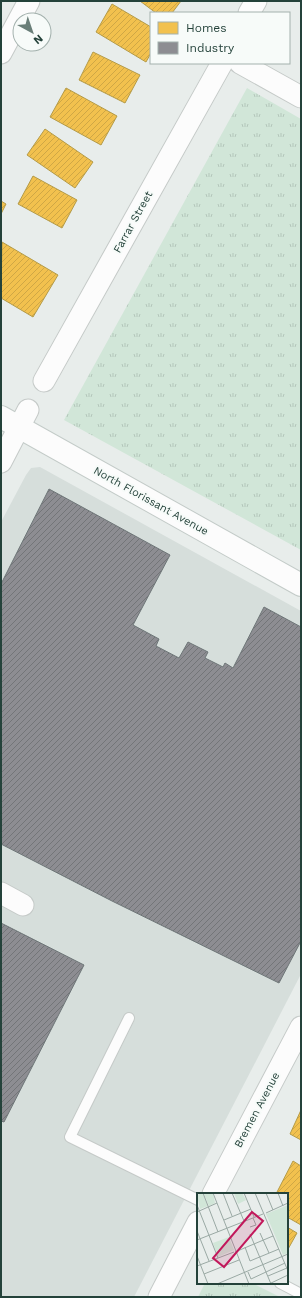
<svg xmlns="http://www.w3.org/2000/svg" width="302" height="1298" font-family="'Work Sans',sans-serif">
<defs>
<pattern id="grass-tufts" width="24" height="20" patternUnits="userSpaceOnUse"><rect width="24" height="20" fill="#d1e6d8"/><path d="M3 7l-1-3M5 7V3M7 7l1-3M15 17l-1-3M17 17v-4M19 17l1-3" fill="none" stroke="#b3c6ba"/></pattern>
<pattern id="homes-hatch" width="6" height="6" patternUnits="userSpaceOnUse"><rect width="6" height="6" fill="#f2c14e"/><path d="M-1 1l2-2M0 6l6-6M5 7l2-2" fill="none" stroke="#cfa745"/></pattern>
<pattern id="industry-hatch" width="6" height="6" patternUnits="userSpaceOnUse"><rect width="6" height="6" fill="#8d8d92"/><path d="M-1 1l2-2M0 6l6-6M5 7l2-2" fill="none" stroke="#737578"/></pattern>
</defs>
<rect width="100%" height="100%" fill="#e8edeb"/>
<!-- built -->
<path fill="#d6dedb" d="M40,467L301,611V974L134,1297H1V522L26,475L31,468Z"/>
<!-- grass -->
<g fill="url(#grass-tufts)">
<path d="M247,88L301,119V550L64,420Z"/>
<path d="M205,1283H252L278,1296L277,1297H198Z"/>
</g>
<!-- homes -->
<g fill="url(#homes-hatch)" stroke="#b49b48">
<path d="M140,1H181L172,13H156Z"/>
<path d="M112,4L151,27V53L146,62L96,32Z"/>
<path d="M93,52L140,75L125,103L79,80Z"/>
<path d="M66,88L117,116L101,145L50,117Z"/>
<path d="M45,129L93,162L75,188L27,155Z"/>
<path d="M33,176L77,200L62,228L18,204Z"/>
<path d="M1,201L6,204L1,214Z"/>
<path d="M2,242L58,275L33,317L1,298Z"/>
<path d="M301,1110V1140L290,1134Z"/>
<path d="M293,1161L301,1166V1225L287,1217V1194H276Z"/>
<path d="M287,1227L297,1233L287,1251Z"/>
</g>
<!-- industry -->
<g fill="url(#industry-hatch)" stroke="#6e7678">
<path d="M49,489L170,555L133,625L159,639L156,646L179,658L188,642L208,652L205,658L223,667L225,663L233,668L264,607L301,627V941L279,983L112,901L1,844V584Z"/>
<path d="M1,923L84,965L4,1122L1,1121Z"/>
</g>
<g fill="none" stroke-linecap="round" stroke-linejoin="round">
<!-- lane casing -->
<g stroke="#c5cac8" stroke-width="12">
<g id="lane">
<path d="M129,1018L70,1137L198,1200"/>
<path d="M280,1283L301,1294"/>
</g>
</g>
<!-- street casing -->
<g stroke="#c5cac8" stroke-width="23">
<g id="street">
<path d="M249,13L256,1"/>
<path d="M1,53L29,1"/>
<path d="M240,63L301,97"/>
<path d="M44,381L222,63"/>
<path d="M1,462L28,410"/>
<path d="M1,893L23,905"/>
<path d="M213,1194L301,1027"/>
<path d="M159,1297L198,1222"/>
</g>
</g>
<!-- secondary casing -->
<g stroke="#c3cbc8" stroke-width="24">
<path id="secondary" d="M1,417L301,585"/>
</g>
<!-- lane -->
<use href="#lane" stroke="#fcfcfc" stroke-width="10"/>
<!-- street -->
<use href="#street" stroke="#fcfcfc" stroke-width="21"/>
<!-- secondary -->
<use href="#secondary" stroke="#fcfcfc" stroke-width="22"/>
</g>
<g text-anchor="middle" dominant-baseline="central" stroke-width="4" stroke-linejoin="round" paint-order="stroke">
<!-- street labels -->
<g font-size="11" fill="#24423a" stroke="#f7fbf9">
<text transform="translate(133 222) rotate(-61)">Farrar Street</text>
<text transform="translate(151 501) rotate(29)">North Florissant Avenue</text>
<text transform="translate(257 1110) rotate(-62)">Bremen Avenue</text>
</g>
</g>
<!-- overview -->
<g transform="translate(197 1193)">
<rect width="91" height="91" fill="#e8edeb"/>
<path d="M6,0L11,13L3,16L0,2ZM16,0L18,10L12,13L7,1ZM37,0H45L49,7L41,11ZM32,44L37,57L21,64L16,50Z" fill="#d1e6d8"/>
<path d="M91,12V60L86,62L69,21Z" fill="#d1e6d8"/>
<path fill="none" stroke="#9aa9a4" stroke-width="1" d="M6,0L21,39M16,0L52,91M26,0L35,23M35,0L47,28M47,0L57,24M58,0L91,78M69,0L76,17M81,0L86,13M0,12L21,65M0,19L20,10M69,20L91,10M27,27L54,16M53,34L59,32L56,25M0,38L12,68M63,40L72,60M53,41L74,91M0,47L66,21M48,54L53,68L82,56M38,59L76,43M0,63L11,91M0,73L37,59M51,79L54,86L69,79M69,79L88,70M7,81L42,67M71,83L90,75M20,91L91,61M72,91L91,82"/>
<path fill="#c2185b" fill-opacity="0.15" stroke="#c2185b" stroke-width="2" d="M55,19L66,28L27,74L16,65Z"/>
<rect width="91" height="91" fill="none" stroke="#24423a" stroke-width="2"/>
</g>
<!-- border -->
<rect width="302" height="1298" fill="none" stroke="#24423a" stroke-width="4"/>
<!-- legend -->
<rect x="150" y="12" width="140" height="52" fill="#f7fbf9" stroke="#a3b1ad"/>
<rect x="158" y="22" width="20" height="12" fill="#f2c14e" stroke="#a3b1ad"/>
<text x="186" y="32" font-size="12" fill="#24423a">Homes</text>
<rect x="158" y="42" width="20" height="12" fill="#8d8d92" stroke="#a3b1ad"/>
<text x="186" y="52" font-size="12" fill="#24423a">Industry</text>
<!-- north arrow -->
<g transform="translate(32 32) rotate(140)"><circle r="19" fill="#f7fbf9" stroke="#a3b1ad"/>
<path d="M0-3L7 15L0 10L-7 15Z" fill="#697e78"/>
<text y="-6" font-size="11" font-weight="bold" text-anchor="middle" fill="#24423a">N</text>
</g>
</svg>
